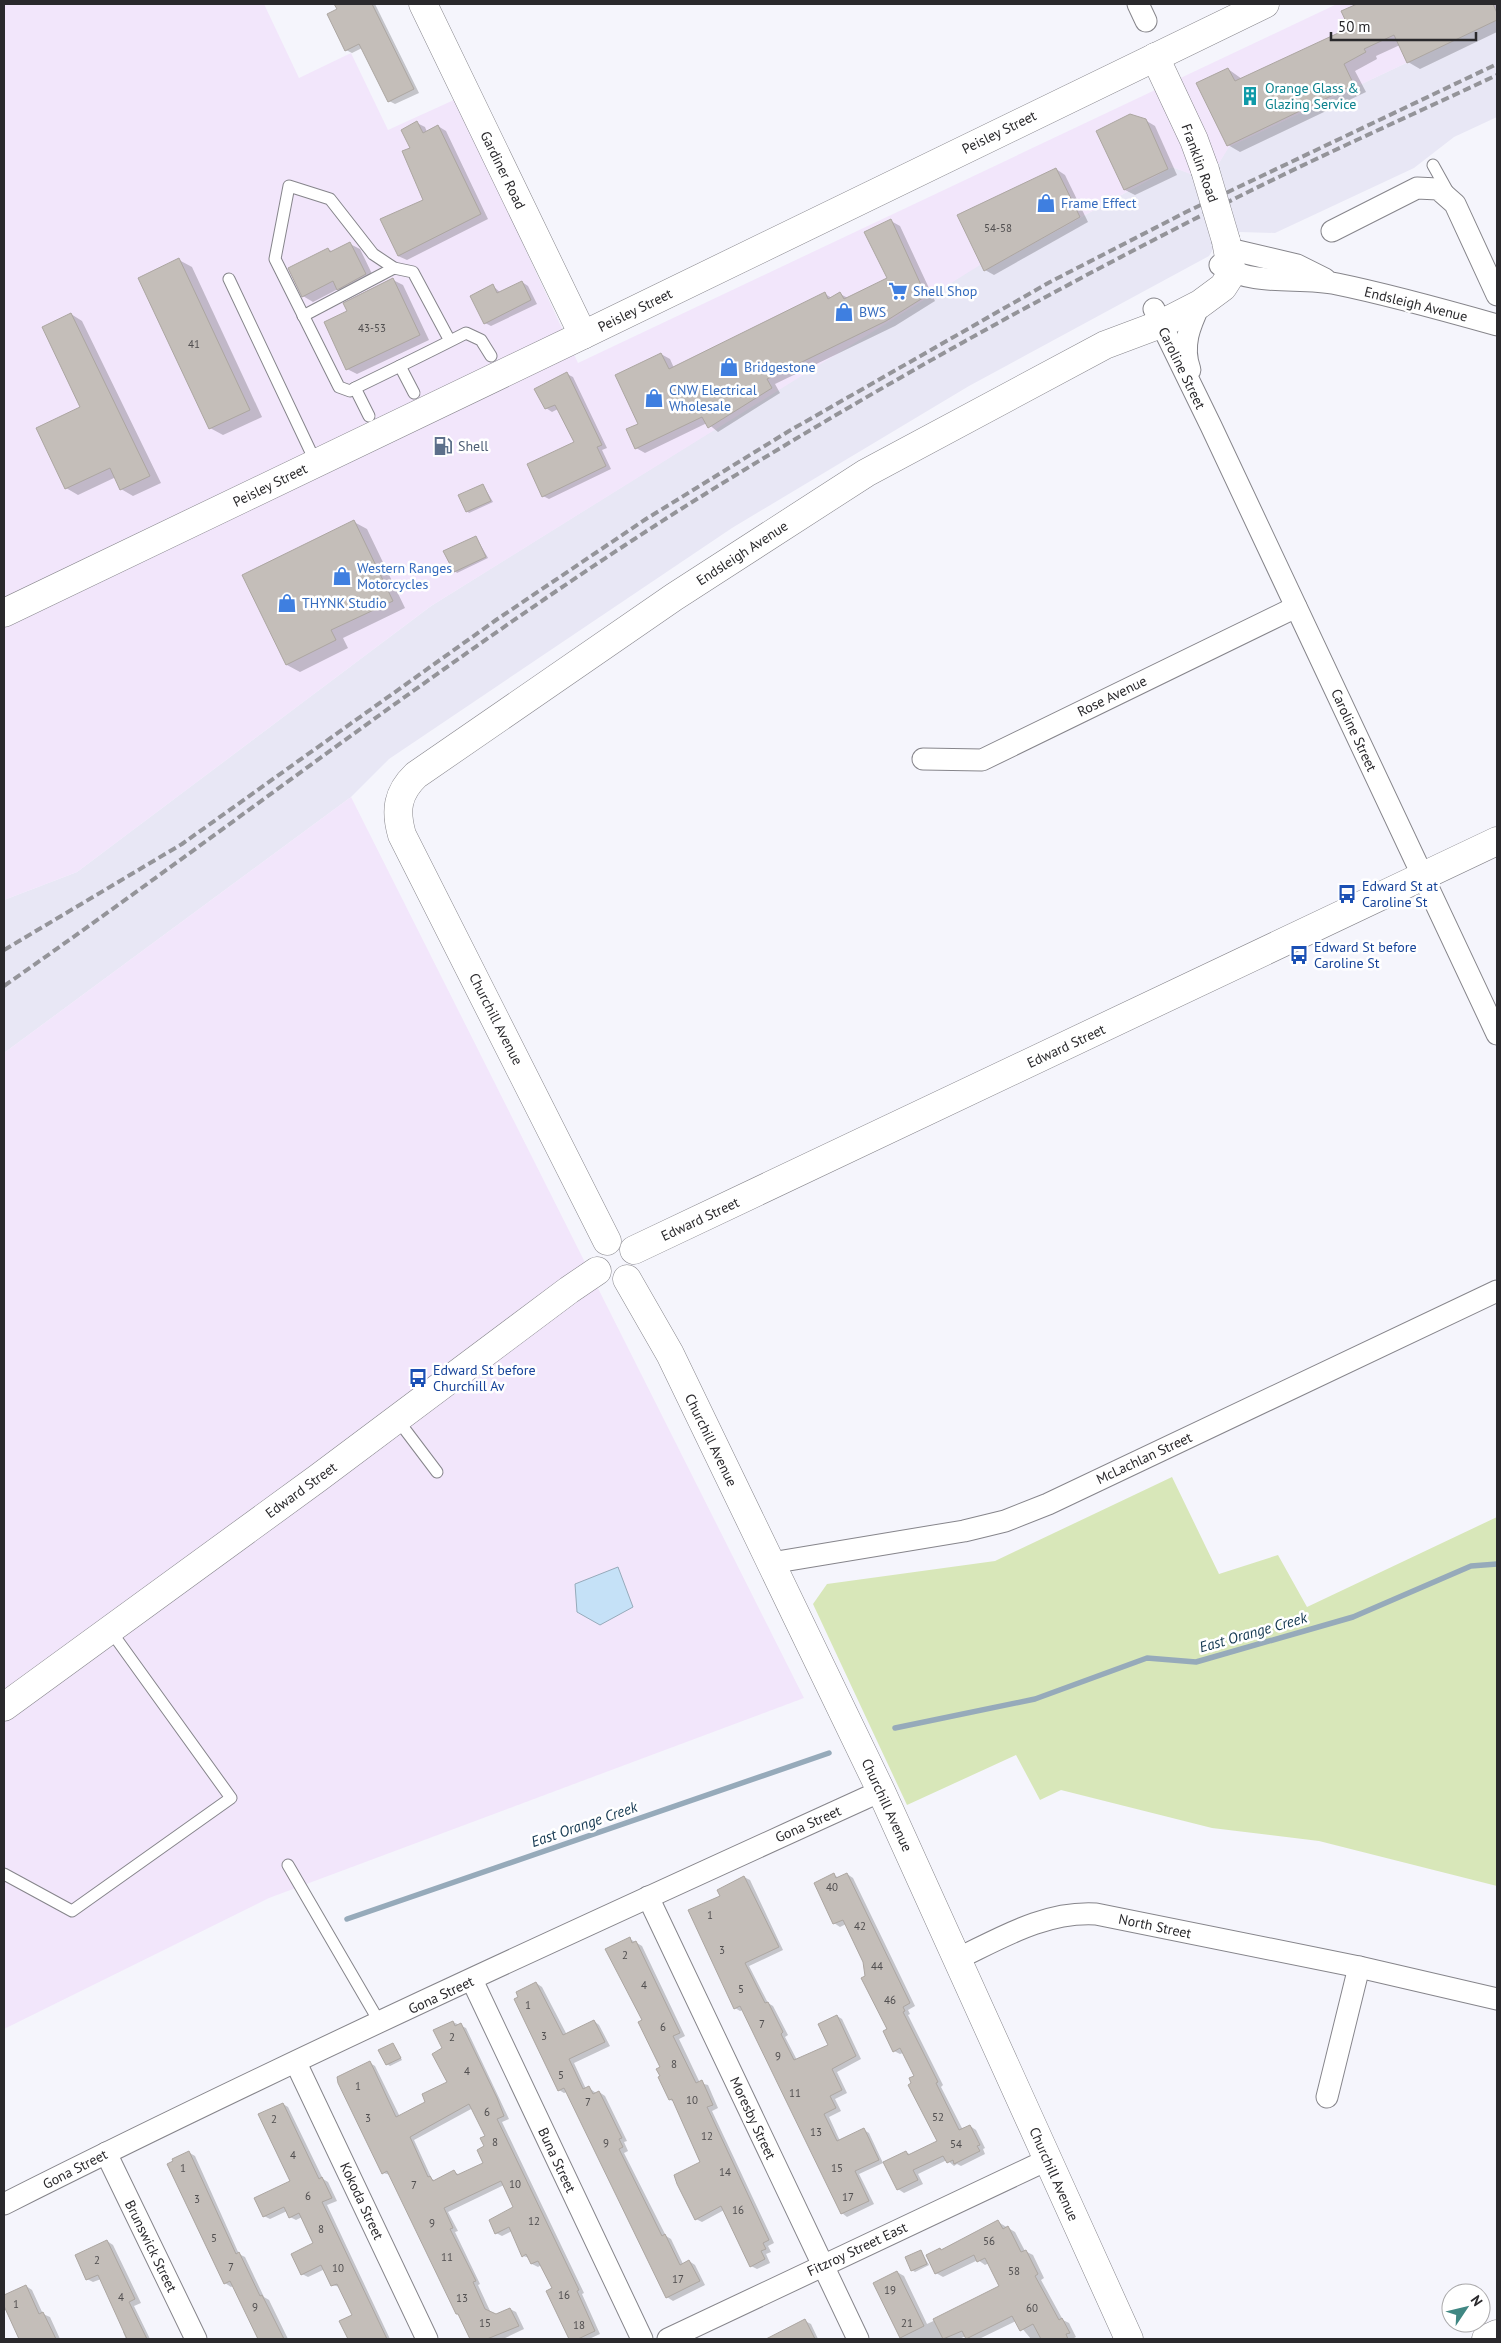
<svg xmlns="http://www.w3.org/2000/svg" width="1501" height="2343" font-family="'PT Sans',sans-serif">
<rect width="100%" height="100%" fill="#f5f5fc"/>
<!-- built -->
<path fill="#e8e7f5" d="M1497,20V117L1454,137L1414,168L1275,233L1240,232L1215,246L1209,256L969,386L732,528L389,759L351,797L4,1053V900L77,872L431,606L980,264L984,271L1172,167L1194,175L1219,163L1228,147Z"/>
<!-- industrial -->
<g fill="#f2e6fb">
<path d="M4,4H264L299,78L351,53L388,130L456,99L578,363L1337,4H1497V20L1229,147L1219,163L1193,175L1172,167L984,271L980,265L431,606L77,872L4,900Z"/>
<path d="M351,797L804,1698L269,1898L4,2029V1053Z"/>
</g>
<!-- green -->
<path fill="#d8e7b9" d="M1172,1477L1219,1574L1278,1555L1307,1607L1497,1517V1886L1319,1841L1212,1828L1061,1790L1040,1800L1016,1755L907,1805L813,1604L827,1584L995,1561Z"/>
<!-- water -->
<path fill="#c5e1f7" stroke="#96aaba" d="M618,1567L633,1607L600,1625L577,1612L575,1584Z"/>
<!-- shadow -->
<g fill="#0003" fill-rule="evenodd">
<path d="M336,4H375L419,93L395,104L389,101L362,48L352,53L346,50Z"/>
<path d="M1360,4H1497V32L1420,69L1408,62L1400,45L1376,56L1377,59L1355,71L1366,92L1240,152L1228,145V69L1242,79L1350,29L1342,12Z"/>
<path d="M1145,120L1155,126L1177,175L1135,195L1125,190L1097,131Z"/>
<path d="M417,123L425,127L427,132L438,126L446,131L488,219L407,260L398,256L425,200L412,148Z"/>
<path d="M1056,169L1065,175L1088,222L994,275L985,270Z"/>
<path d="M891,221L900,226L935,301L895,326L775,384L780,393L718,432L707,423L645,453L636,448L640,424L661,354L670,359L674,368L825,294L832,298L840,294L848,298L888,279Z"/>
<path d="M350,244L360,249L375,280L347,294L338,289L313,302L303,296L328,249L333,252Z"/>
<path d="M179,260L192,267L262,417L223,435L210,428Z"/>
<path d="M393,280L403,285L429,340L357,374L347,369L348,311Z"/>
<path d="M522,282L528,286L537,304L491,326L485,323L493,286L501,293Z"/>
<path d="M71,314L82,321L161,483L133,496L121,489L116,477L78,495L66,488L82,407Z"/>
<path d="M567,374L573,377L607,448L602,450L611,469L549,499L543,496L575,443L558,409L552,412L546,408Z"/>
<path d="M483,485L493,502L469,513L467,511Z"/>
<path d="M354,522L367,529L405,608L343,638L348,648L300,672L287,665L244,575Z"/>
<path d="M476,537L488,558L457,573L455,571Z"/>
<path d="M847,1874L853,1878L915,2006L908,2010L910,2014L908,2015L943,2085L941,2087L963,2130L970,2126L976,2130L985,2148L983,2149L985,2154L961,2166L957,2164L954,2166L947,2160L918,2174L923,2184L904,2193L898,2189L906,2152L911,2155L938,2142L915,2076L903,2053L900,2054L894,2051L867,1970L846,1924L840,1927L834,1923V1875L839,1878Z"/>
<path d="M744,1877L750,1880L783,1950L749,1966L768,2003L773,2006L788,2035L785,2037L797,2060L829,2045L837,2016L842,2019L861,2059L837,2072L847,2093L835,2099L841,2111L829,2117L840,2141L864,2130L869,2133L883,2163L859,2174L874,2204L847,2217L842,2213L743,2010L740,2011L735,2008L721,1896Z"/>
<path d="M630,1939L642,1946L685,2036L679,2039L700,2083L708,2085L718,2108L712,2111L774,2243L768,2246L771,2252L766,2254L770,2263L757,2269L751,2266L724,2210L702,2222L696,2219L701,2163L675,2102L670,2100L661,2077L662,2067L643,2021Z"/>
<path d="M536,1983L542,1987L567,2035L594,2021L599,2025L610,2046L574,2063L586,2089L589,2088L596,2093L599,2092L605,2096L627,2141L624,2142L628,2151L624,2153L666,2236L671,2239L683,2264L689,2261L695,2265L705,2285L673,2301L667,2297L567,2092L564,2093L559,2090Z"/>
<path d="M453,2022L466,2028L509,2119L502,2122L584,2293L582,2294L600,2334L589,2339H571L548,2291L554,2289L541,2265L538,2267L532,2264L530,2258L523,2256L512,2231L502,2236L496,2233L515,2208L504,2185L448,2212L458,2231L455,2232L480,2284L478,2285L491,2313L496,2316L510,2309L516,2312L524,2329L503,2339H472L460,2315L457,2314L391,2175L383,2173L370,2063L375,2066L400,2117L427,2103L449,2082L444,2049ZM473,2108L486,2137L485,2163L460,2175L454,2172L436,2181L432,2179L414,2140Z"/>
<path d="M393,2044L402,2060L390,2066L387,2064Z"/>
<path d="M283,2104L288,2107L323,2179L328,2182L337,2201L327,2205L390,2339H352L354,2316L340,2287L332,2285L325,2269L308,2277L302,2274L315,2243L302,2217L296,2220L290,2217L287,2211L270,2219L264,2216L292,2182Z"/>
<path d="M188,2152L195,2156L239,2254L245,2257L264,2297L269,2300L288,2339H260L233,2286L231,2287L225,2283Z"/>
<path d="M998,2222L1015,2232L1025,2251L1033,2255L1044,2278L1041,2280L1063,2320L1069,2323L1076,2337L1072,2339H1031L1016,2321L979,2339H970L966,2336L959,2339H901L874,2284L897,2272L904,2276L927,2324L965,2306L1001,2287L989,2263L985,2265L978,2260L943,2277L936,2273L940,2249L943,2251Z"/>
<path d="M107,2241L113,2245L141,2303L134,2306L150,2339H126L123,2332L125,2331L101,2279L93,2282L87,2279Z"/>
<path d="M921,2251L929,2265L915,2272L912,2270Z"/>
<path d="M26,2286L32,2290L43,2314L50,2317L60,2339H21L4,2303V2296Z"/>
<path d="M805,2321L811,2324L818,2339H785L782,2333Z"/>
</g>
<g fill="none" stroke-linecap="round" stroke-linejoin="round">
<!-- stream -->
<g stroke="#96aaba" stroke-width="5.5">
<path d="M895,1728L1035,1699L1147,1658L1196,1662L1353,1617L1471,1566L1497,1564"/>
<path d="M347,1919L829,1753"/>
</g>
</g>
<!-- building -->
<g fill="#c4beb9" stroke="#aca6a1" fill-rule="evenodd">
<path d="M334,4H372L414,89L388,102L359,44L345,51L327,14L337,9Z"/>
<path d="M1357,4H1493L1497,13V20L1407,63L1394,35L1364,49L1366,52L1344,64L1354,85L1227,146L1196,83L1228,68L1235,81L1349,28L1341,11Z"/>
<path d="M1130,114L1146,119L1168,169L1124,190L1096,131Z"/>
<path d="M417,121L423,133L438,125L481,214L398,256L380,219L423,200L402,151L410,148L401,130Z"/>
<path d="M1056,168L1080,217L984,271L957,215Z"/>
<path d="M891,219L926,296L886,321L767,379L772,388L708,428L702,417L635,449L626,429L638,424L615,375L661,353L669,369L825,292L828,299L840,292L844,299L887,278L864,232Z"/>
<path d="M350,242L366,274L337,290L333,281L302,297L288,268L328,248L330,252Z"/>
<path d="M179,258L250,410L209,429L138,278Z"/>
<path d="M393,278L420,335L346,370L324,322L347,311L343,303Z"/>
<path d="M522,281L531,300L484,324L470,296L493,284L497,293Z"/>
<path d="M71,313L150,476L120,490L110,468L65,489L36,428L80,407L42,327Z"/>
<path d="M567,372L602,445L597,447L606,466L542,497L527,464L574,442L555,405L545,409L534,389Z"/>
<path d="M483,484L491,501L466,512L458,495Z"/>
<path d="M354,520L393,601L331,630L336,640L286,665L242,575Z"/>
<path d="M476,536L486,557L454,572L443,551Z"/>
<path d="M834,1873L836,1878L847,1873L910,2003L903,2007L905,2011L903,2012L938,2082L936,2083L959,2130L970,2125L980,2145L977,2146L980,2151L954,2164L953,2160L947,2163L943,2156L913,2170L918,2180L897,2190L883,2162L906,2151L908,2155L937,2141L908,2085L911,2083L909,2078L914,2076L900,2048L893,2052L883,2031L887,2029L861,1978L865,1976L863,1962L843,1920L833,1924L814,1883Z"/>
<path d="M744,1876L779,1947L745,1963L765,2003L768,2002L783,2032L781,2034L794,2060L828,2045L818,2024L837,2015L856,2056L832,2069L842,2090L830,2096L836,2108L824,2114L837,2141L864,2128L879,2160L855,2171L869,2201L841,2214L740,2006L734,2009L688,1910L720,1896L717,1890Z"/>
<path d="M630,1937L632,1943L636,1941L680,2033L673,2036L696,2083L702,2080L713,2105L707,2107L769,2240L763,2243L766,2249L761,2251L765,2259L750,2267L721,2206L695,2220L677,2184L674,2175L700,2162L672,2099L669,2100L658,2077L660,2076L656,2069L660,2067L638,2022L642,2020L605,1949Z"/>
<path d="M536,1982L563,2035L594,2020L605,2042L569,2059L583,2089L589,2086L593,2094L599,2091L622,2138L619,2139L623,2147L619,2149L662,2236L665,2234L680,2265L689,2260L700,2281L666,2298L564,2088L558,2091L514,1999L518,1997L516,1992Z"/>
<path d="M453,2021L455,2026L461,2023L497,2098L504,2116L497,2119L579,2290L577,2291L595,2331L578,2339H569L546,2291L552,2288L538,2261L531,2264L526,2254L522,2257L509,2227L495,2234L489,2220L513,2207L501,2181L444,2208L453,2228L450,2229L476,2281L473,2282L485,2309L496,2314L510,2308L519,2326L487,2339H470L458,2314H456L387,2171L382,2174L338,2083L337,2077L370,2061L396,2117L425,2102L422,2094L447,2082L432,2054L442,2048L433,2030ZM469,2104L485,2136L480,2138L484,2146L477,2150L483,2163L457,2175L454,2170L433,2181L430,2176L428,2177L410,2137Z"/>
<path d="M393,2043L401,2058L386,2065L378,2050Z"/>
<path d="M283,2103L319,2179L322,2177L332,2198L322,2202L387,2339H348L339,2321L352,2315L337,2284L331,2286L321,2265L301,2275L291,2254L313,2243L299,2213L289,2218L284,2207L263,2217L254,2198L290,2181L258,2114Z"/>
<path d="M189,2151L236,2254L239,2252L260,2296L262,2295L284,2339H258L230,2281L224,2284L167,2164L173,2161L172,2159Z"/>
<path d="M998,2220L1003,2229L1008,2226L1021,2252L1026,2250L1038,2274L1035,2276L1059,2320L1062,2318L1070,2333L1066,2334L1068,2339H1041L1033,2324L1020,2331L1012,2316L966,2339L962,2331L943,2339L933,2319L999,2286L985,2258L977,2262L974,2255L935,2274L926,2255L940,2248L941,2250Z"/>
<path d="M107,2240L135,2299L129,2302L147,2339H127L98,2275L86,2280L75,2255Z"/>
<path d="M921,2250L927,2264L911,2271L905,2257Z"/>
<path d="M897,2271L924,2326L900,2338L873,2283Z"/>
<path d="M26,2285L39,2314L43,2312L56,2339H19L4,2306V2295Z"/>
<path d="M805,2319L815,2339H766Z"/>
</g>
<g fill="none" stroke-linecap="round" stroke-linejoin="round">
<!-- lane casing -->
<g stroke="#86858b" stroke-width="13">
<g id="lane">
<path d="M1433,165L1448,192"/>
<path d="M229,279L316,463"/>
<path d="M303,316L394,268"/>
<path d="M450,341L413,272L394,268L373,254L330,199L289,186L275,259L339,387L350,391L355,388C392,370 429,352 466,333L481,340L491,356"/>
<path d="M400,366L414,393"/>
<path d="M355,388L369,416"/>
<path d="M397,1419L437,1472"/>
<path d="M288,1865L380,2023"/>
<path d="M4,1874L72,1911L231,1798L110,1630"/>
</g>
</g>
<!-- street casing -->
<g stroke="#86858b" stroke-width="23">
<g id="street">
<path d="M1138,4L1146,21"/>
<path d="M1332,231L1417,188L1438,189L1455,204L1497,295"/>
<path d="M1229,249L1297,265L1325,279"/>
<path d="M1220,265C1254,287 1299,276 1337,284C1391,295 1444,310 1497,325"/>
<path d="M1154,309L1211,426L1497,1034"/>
<path d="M1190,370C1181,346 1190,325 1200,304"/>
<path d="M923,759L982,760L1296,607"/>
<path d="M771,1563L964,1531L1005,1521L1048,1504L1497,1291"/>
<path d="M648,1897L858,2339"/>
<path d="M957,1959C1001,1938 1045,1911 1096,1914L1359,1967L1497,1999"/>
<path d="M472,1980L642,2339"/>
<path d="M296,2063L427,2339"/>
<path d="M1327,2097L1359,1967"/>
<path d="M106,2153L196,2339"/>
<path d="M4,2204C292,2059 587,1925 881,1791"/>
<path d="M668,2339L1047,2160"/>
</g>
</g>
<!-- secondary casing -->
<g stroke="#86858b" stroke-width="29">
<g id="secondary">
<path d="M423,4L583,335"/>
<path d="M1155,57L1194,140L1205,170"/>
<path d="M4,613L583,335L1265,4"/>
<path d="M607,1241L402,835C395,811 397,793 416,775L674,597L866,473L1105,345L1161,324L1200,304L1223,287L1232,273L1226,241"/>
<path d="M634,1250L1497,841"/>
<path d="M627,1279L670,1354L881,1791L1129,2339"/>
<path d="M4,1707L318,1478L569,1290L597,1271"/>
<path d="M1486,2339L1497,2334"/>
</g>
</g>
<!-- lane -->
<use href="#lane" stroke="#fff" stroke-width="11"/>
<!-- street -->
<use href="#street" stroke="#fff" stroke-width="21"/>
<!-- secondary -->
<use href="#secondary" stroke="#fff" stroke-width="28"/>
<!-- rail -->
<g stroke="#949499" stroke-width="4" stroke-dasharray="8 4" stroke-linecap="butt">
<path d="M4,950L182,844L496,620L646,519L789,431L1050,282L1186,212L1497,64"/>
<path d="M4,986C230,828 448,657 681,509C863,395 1050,291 1242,195C1326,153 1412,115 1497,75"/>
</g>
<!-- secondary-bridge casing -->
<g stroke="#86858b" stroke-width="29" stroke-linecap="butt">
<path id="secondary-bridge" d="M1205,170L1226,241"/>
</g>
<!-- secondary-bridge -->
<use href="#secondary-bridge" stroke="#fff" stroke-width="28"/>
</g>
<!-- icons -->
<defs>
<g id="building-bare" transform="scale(1.5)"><path d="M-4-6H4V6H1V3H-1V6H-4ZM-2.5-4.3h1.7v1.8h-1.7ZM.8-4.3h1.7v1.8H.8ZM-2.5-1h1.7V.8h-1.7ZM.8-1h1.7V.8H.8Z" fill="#0f9aa8" stroke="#fff" stroke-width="2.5" paint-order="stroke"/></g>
<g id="shop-bare" transform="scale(1.5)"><path d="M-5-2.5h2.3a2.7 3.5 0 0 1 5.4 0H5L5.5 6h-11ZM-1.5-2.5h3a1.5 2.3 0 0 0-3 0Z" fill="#3f7fe0" stroke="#fff" stroke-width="2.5" paint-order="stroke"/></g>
<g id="supermarket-bare" transform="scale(1.5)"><path d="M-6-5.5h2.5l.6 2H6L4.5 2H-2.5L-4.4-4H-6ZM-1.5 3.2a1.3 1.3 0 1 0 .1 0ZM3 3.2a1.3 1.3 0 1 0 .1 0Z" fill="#3f7fe0" stroke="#fff" stroke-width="2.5" paint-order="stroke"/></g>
<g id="fuel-bare" transform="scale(1.5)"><path d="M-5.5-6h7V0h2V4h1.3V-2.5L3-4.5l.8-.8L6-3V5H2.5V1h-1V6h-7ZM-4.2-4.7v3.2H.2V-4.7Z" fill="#5c6f8a" stroke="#fff" stroke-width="2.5" paint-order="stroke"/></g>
<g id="bus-bare" transform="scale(1.5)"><path d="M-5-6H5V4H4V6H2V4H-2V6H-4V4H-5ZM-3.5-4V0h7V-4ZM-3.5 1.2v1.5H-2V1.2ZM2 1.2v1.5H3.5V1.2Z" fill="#1a4fb4" stroke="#fff" stroke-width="2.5" paint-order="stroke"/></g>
</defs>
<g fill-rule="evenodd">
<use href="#building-bare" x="1250" y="96"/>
<use href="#shop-bare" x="1046" y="203"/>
<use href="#supermarket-bare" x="898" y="291"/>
<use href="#shop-bare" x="844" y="312"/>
<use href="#shop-bare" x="729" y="367"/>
<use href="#shop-bare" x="654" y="398"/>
<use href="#fuel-bare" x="443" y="446"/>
<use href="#shop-bare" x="342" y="576"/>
<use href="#shop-bare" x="287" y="603"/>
<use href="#bus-bare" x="1347" y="894"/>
<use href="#bus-bare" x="1299" y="955"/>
<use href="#bus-bare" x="418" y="1378"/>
</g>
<g text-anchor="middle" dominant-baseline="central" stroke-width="5" stroke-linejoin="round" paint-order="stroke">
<!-- number labels -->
<g font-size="11" fill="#504e4f">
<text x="998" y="228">54-58</text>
<text x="372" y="328">43-53</text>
<text x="194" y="344">41</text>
<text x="832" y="1887">40</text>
<text x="710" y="1915">1</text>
<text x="860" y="1926">42</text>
<text x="722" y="1950">3</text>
<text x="625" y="1955">2</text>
<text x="877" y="1966">44</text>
<text x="644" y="1985">4</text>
<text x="741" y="1989">5</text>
<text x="890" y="2000">46</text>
<text x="528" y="2005">1</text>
<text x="762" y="2024">7</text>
<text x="663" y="2027">6</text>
<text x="544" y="2036">3</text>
<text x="452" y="2037">2</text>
<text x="778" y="2056">9</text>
<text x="674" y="2064">8</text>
<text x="467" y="2071">4</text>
<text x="561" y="2075">5</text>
<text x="358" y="2086">1</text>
<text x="795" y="2093">11</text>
<text x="692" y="2100">10</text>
<text x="588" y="2102">7</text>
<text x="487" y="2112">6</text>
<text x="938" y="2117">52</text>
<text x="368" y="2118">3</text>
<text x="274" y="2119">2</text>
<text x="816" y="2132">13</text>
<text x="707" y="2136">12</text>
<text x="495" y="2142">8</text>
<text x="606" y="2143">9</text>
<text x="956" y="2144">54</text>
<text x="293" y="2155">4</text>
<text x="183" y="2168">1</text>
<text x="837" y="2168">15</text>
<text x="725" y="2172">14</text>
<text x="515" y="2184">10</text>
<text x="414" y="2185">7</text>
<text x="308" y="2196">6</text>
<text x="848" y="2197">17</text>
<text x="197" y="2199">3</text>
<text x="738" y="2210">16</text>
<text x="534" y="2221">12</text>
<text x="432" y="2223">9</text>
<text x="321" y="2229">8</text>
<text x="214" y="2238">5</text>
<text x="989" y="2241">56</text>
<text x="447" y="2257">11</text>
<text x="97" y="2260">2</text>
<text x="231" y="2267">7</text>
<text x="338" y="2268">10</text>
<text x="1014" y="2271">58</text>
<text x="678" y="2279">17</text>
<text x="890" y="2290">19</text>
<text x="564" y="2295">16</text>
<text x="121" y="2297">4</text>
<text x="462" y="2298">13</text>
<text x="16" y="2304">1</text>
<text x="255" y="2307">9</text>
<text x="1032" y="2308">60</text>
<text x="485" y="2323">15</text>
<text x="907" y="2323">21</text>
<text x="579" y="2325">18</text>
</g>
<!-- culture labels -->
<g font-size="14" fill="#0d838f" stroke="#fff" text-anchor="start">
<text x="1265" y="88">Orange Glass &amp;<tspan x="1265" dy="16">Glazing Service</tspan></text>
</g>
<!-- street labels -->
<g font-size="14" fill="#2a292c" stroke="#fff">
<text transform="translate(999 132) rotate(-26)">Peisley Street</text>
<text transform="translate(1200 163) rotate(70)">Franklin Road</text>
<text transform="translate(503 170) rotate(64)">Gardiner Road</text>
<text transform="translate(1416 304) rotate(14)">Endsleigh Avenue</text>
<text transform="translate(635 310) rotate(-26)">Peisley Street</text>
<text transform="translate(1182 368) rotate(64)">Caroline Street</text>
<text transform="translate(270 485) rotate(-26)">Peisley Street</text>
<text transform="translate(742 553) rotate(-33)">Endsleigh Avenue</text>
<text transform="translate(1112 696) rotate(-26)">Rose Avenue</text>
<text transform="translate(1354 730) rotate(65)">Caroline Street</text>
<text transform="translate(496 1019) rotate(63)">Churchill Avenue</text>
<text transform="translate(1066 1046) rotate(-25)">Edward Street</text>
<text transform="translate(700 1219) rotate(-25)">Edward Street</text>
<text transform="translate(711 1440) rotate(64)">Churchill Avenue</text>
<text transform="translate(1144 1458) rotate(-25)">McLachlan Street</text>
<text transform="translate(301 1490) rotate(-36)">Edward Street</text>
<text transform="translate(887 1805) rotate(65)">Churchill Avenue</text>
<text transform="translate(808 1824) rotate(-24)">Gona Street</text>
<text transform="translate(1155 1926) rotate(12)">North Street</text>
<text transform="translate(441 1995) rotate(-25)">Gona Street</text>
<text transform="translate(753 2118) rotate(65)">Moresby Street</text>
<text transform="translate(557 2160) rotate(65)">Buna Street</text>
<text transform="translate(75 2169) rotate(-27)">Gona Street</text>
<text transform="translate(1054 2174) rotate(66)">Churchill Avenue</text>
<text transform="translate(362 2201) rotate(65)">Kokoda Street</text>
<text transform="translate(151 2246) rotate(64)">Brunswick Street</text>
<text transform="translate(857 2249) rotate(-25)">Fitzroy Street East</text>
</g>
<!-- shop labels -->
<g font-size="14" fill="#366cbe" stroke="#fff" text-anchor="start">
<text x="1061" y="203">Frame Effect</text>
<text x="913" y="291">Shell Shop</text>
<text x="859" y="312">BWS</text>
<text x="744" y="367">Bridgestone</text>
<text x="669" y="390">CNW Electrical<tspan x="669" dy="16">Wholesale</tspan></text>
<text x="357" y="568">Western Ranges<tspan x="357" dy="16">Motorcycles</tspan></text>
<text x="302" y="603">THYNK Studio</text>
</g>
<!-- service labels -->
<g font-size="14" fill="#4e5e75" stroke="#fff" text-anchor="start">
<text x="458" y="446">Shell</text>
</g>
<!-- transit labels -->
<g font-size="14" fill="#164399" stroke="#fff" text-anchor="start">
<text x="1362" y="886">Edward St at<tspan x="1362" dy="16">Caroline St</tspan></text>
<text x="1314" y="947">Edward St before<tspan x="1314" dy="16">Caroline St</tspan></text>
<text x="433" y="1370">Edward St before<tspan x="433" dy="16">Churchill Av</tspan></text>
</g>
<!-- water labels -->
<g font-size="15" font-style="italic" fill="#133750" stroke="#fff">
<text transform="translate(1253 1632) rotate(-16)">East Orange Creek</text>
<text transform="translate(584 1824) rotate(-19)">East Orange Creek</text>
</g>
</g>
<!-- border -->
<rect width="1501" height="2343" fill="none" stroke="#2a292c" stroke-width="10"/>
<!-- north arrow -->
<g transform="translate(1466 2308) rotate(55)"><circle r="24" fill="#ffffff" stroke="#aaa9ab"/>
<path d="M0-4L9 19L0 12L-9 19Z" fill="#408783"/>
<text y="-8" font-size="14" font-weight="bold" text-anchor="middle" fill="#2a292c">N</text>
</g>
<!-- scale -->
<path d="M1331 32v8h145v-8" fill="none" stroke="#2a292c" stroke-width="2.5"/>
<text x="1338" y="32" font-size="15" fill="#2a292c" stroke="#ffffff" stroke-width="4" paint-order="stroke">50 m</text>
</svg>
